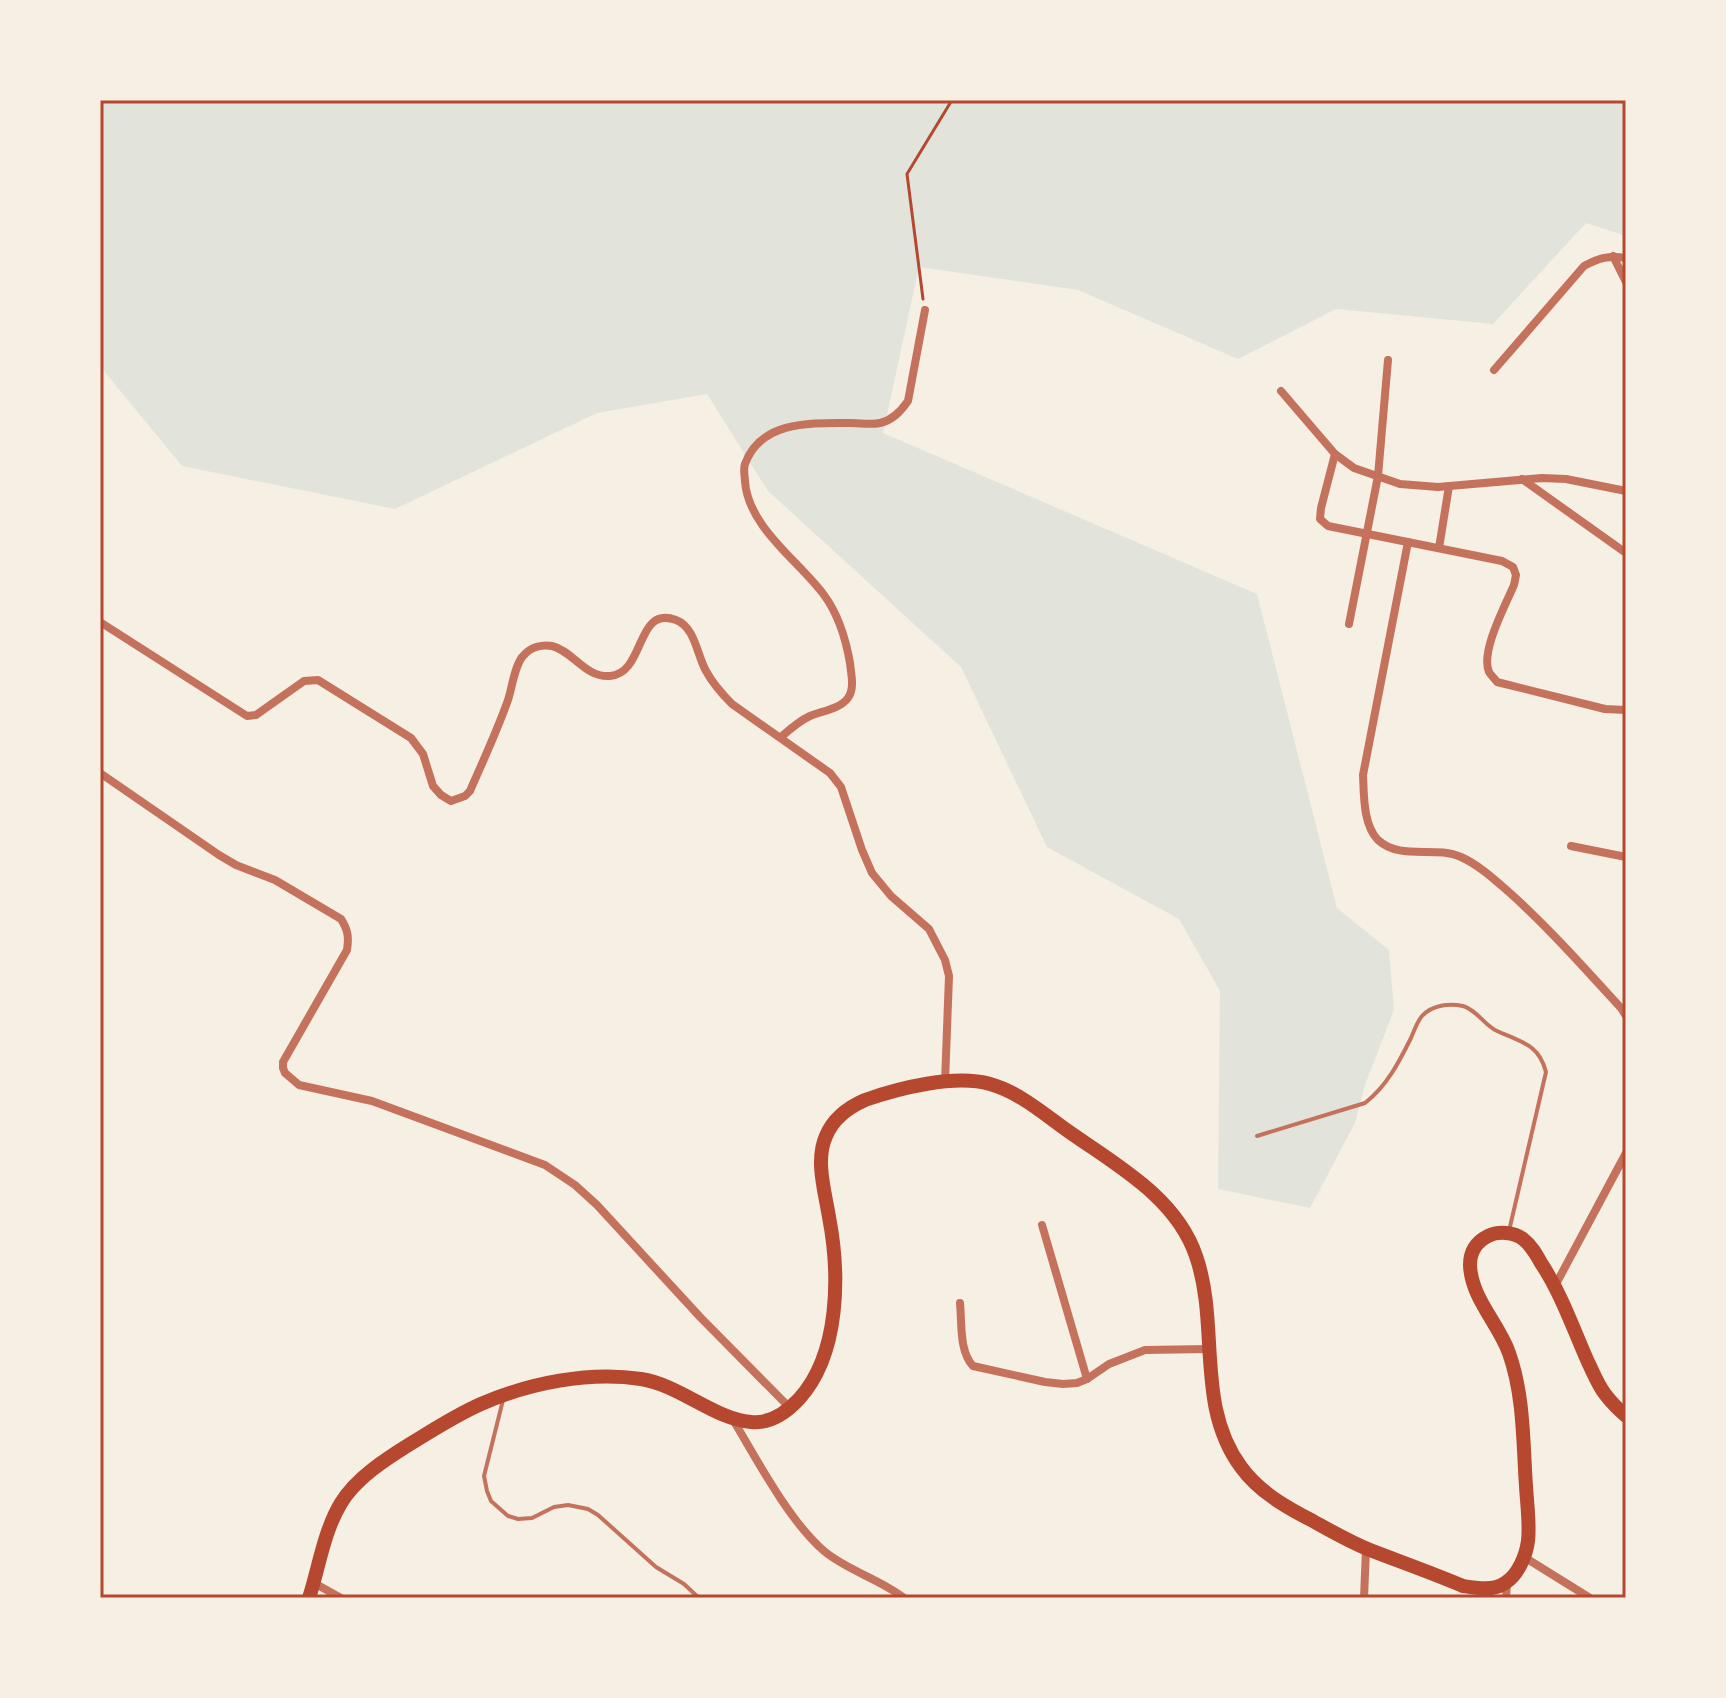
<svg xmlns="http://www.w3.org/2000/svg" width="1726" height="1698" font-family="Lora,serif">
<rect width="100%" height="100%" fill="#f6efe4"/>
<!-- green -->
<path fill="#e2e4dc" d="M100,100H1626V236L1586,223L1493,324L1336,309L1238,359L1078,290L919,267L883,433L1257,594L1337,908L1389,950L1394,1010L1365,1085L1355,1123L1310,1208L1218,1189L1220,991L1179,919L1047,847L961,667L768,491L707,394L597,413L395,509L182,466L100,366Z"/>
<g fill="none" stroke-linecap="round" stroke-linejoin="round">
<!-- path -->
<path stroke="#b5482f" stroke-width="3" d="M923,299L907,174L952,100"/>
<!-- service -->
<g stroke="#c5725c" stroke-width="4">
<path d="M1257,1136L1365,1103C1387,1086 1399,1062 1411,1038C1414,1031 1417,1022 1422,1016C1432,1005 1449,1003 1463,1006C1477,1010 1484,1025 1497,1031C1521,1042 1539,1044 1546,1072L1509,1231"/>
<path d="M503,1400L484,1476L487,1491L491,1501L508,1516L518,1519L532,1518L554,1507L568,1505L588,1509L598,1515L656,1567L684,1584L699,1598"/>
</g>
<!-- minor -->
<g stroke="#c5725c" stroke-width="8">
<path d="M1613,256L1626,282"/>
<path d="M1494,370L1584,266C1599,258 1609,255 1626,258"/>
<path d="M1281,391L1335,454L1354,468L1400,484L1438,487L1542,478L1566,479L1626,491"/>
<path d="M1335,454L1321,508L1320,519L1328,526L1502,561L1513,567L1516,575L1514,585C1506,604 1480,652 1489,672C1489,673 1496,680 1497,682L1605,709L1626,710"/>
<path d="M1522,479L1626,553"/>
<path d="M1408,542L1363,775C1364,795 1363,825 1378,840C1401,861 1435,845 1461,857C1479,865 1495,880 1510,893C1550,929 1585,969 1621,1008L1626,1016"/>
<path d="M1439,548L1449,486"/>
<path d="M100,622L247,716L256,715L304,681L318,680L411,738L423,754L433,786L441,795L451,801L465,796L470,791C483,761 497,731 508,700C512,688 515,663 524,655C531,647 542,644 552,646C573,651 585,678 610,676C646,673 635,605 676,620C695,627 697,655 706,671C713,684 722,694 732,704L830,773L841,787L862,850L872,873L891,896L929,929L945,960L949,976L945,1082"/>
<path d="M1349,624L1378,476L1388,360"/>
<path d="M781,737C790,729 799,721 810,716C822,711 840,709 848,698C855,688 851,674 850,663C846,640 838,614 824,595C799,561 749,528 745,482C745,477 743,469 745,464C761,420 812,423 850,423C860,423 871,425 880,423C893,420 901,411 908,401L925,310"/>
<path d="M100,773L219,855L236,865L275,880L341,919C348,930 349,937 347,950L283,1062V1068L285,1073L299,1085L372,1101L545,1165L575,1185L597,1205L701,1318L790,1408"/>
<path d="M1571,846L1626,857"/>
<path d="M1042,1225L1087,1379"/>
<path d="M1556,1284L1626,1153"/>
<path d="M960,1303C962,1323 959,1351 973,1366L1045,1382L1063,1384L1077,1383L1087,1379L1109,1364L1145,1350L1208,1349"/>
<path d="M732,1418C756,1458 789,1521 824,1551C848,1571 880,1579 904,1598"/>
<path d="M1524,1557L1590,1598"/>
<path d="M314,1583L341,1598"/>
<path d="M1364,1598L1366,1549"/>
<path d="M1506,1598L1507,1583"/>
</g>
<!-- trunk -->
<path stroke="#b5482f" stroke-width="14" d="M309,1598C319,1567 324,1531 341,1503C356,1478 386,1459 410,1444C433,1430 456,1415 481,1404C529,1383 589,1371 641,1379C680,1385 714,1419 751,1422C770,1424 786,1413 799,1399C840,1354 840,1274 829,1217C825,1192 815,1160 826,1136C833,1119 849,1107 865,1100C899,1088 955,1074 990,1084C1019,1092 1044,1114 1068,1131C1116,1165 1176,1197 1196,1256C1220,1325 1195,1405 1241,1467C1259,1492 1286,1507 1313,1521C1331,1531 1350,1542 1370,1550C1401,1562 1432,1573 1463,1586C1476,1588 1494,1591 1505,1583C1518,1575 1526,1556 1528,1541C1530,1524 1527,1504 1526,1486C1523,1443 1524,1395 1509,1353C1499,1324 1471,1298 1470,1265C1470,1252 1476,1242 1488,1236C1498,1231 1514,1232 1523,1239C1531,1245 1536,1254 1541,1263C1561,1293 1573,1328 1588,1362C1593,1372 1598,1385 1605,1394C1611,1402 1619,1410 1626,1416"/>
</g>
<!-- border -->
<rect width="1726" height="1698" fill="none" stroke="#f6efe4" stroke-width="204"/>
<rect x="102" y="102" width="1522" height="1494" fill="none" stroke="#b5482f" stroke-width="3"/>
</svg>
